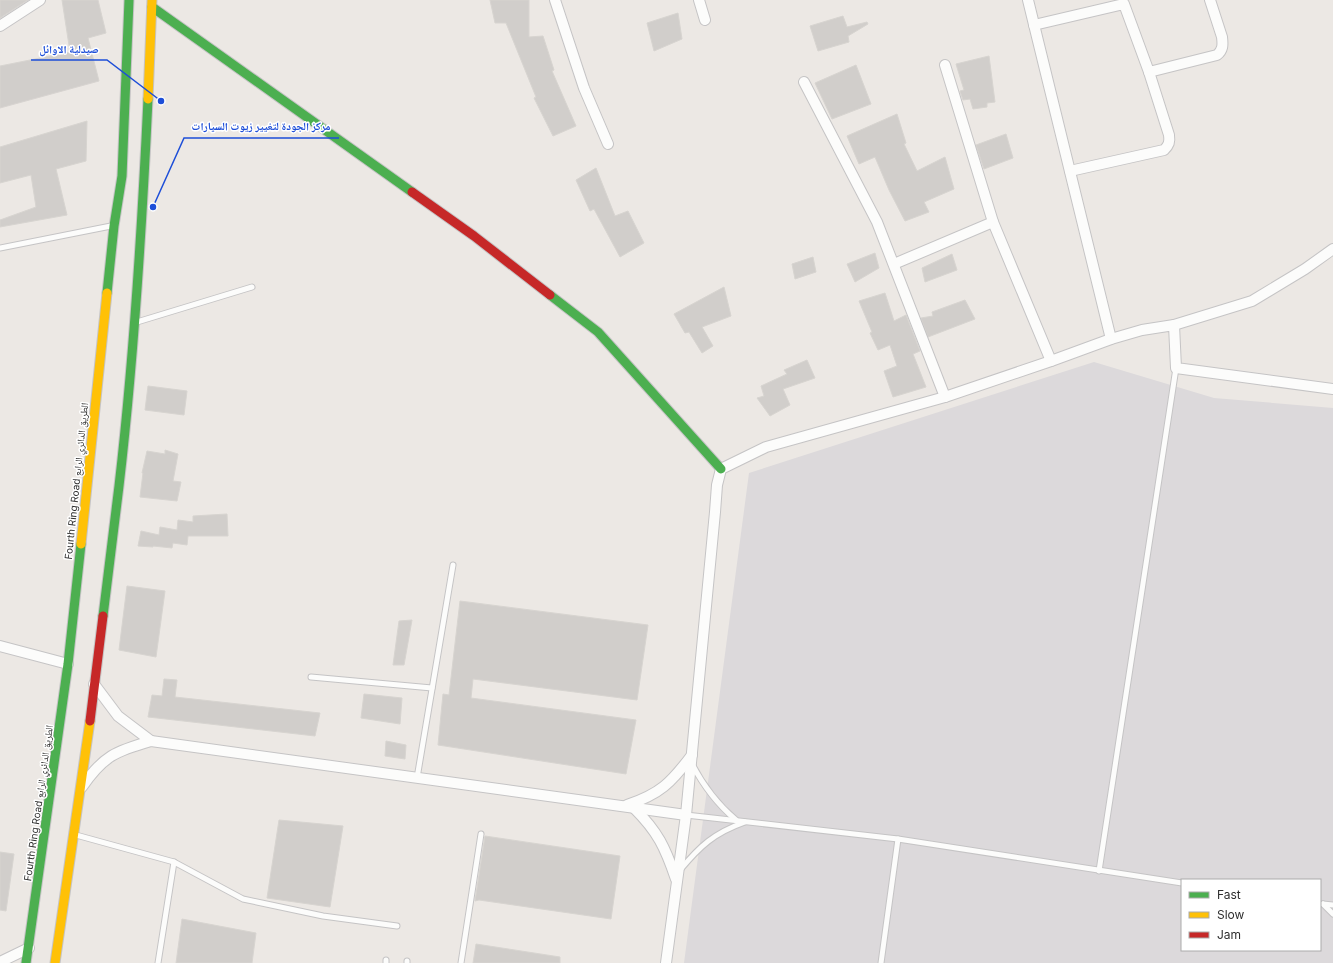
<svg xmlns="http://www.w3.org/2000/svg" width="1333" height="963" font-family="Inter,'Noto Naskh Arabic',sans-serif">
<rect width="100%" height="100%" fill="#ece8e4"/>
<!-- industrial -->
<path fill="#dcd9db" fill-rule="evenodd" d="M1094,362L1214,398L1333,408V963H684L749,473ZM1182,880H1320V950H1182Z"/>
<!-- building -->
<g fill="#d1cecb" stroke="#d7d4d0">
<path d="M0,0H28L0,18Z"/>
<path d="M62,0H98L106,33L88,38L99,81L0,108V66L70,52Z"/>
<path d="M490,0H529V37L543,36L554,70L552,71L576,126L553,136L534,98L536,97L506,23H495Z"/>
<path d="M678,13L682,39L654,51L647,23Z"/>
<path d="M843,16L847,27L867,22L868,24L848,36L849,42L818,51L810,26Z"/>
<path d="M989,56L995,102L987,103V107L973,109L970,99L963,100L960,91L964,90L956,64Z"/>
<path d="M856,65L871,104L832,119L815,83Z"/>
<path d="M897,114L906,143L904,144L917,171L945,157L954,189L924,202L929,212L905,221L889,190L875,157L859,164L847,136Z"/>
<path d="M87,121L86,161L56,169L67,215L0,227V220L36,207L31,175L0,183V147Z"/>
<path d="M1006,134L1013,158L984,169L976,145Z"/>
<path d="M596,168L615,216L628,211L644,243L620,257L594,209L590,211L576,180Z"/>
<path d="M875,253L879,268L855,282L847,264Z"/>
<path d="M952,254L957,270L925,282L922,268Z"/>
<path d="M813,257L816,272L795,279L792,264Z"/>
<path d="M724,287L731,316L702,327L713,346L702,353L689,332L685,333L674,314Z"/>
<path d="M885,293L894,321L906,315L920,351L913,354L926,387L893,397L884,371L897,366L890,345L878,350L870,333L872,332L859,301Z"/>
<path d="M965,300L975,319L928,337L921,318L933,316L932,312Z"/>
<path d="M807,360L815,378L783,389L790,405L770,416L757,398L764,396L761,386L787,374L784,370Z"/>
<path d="M148,386L187,391L184,415L145,410Z"/>
<path d="M165,450L178,454L173,481L181,482L177,501L140,497L143,473H142L147,451L165,454Z"/>
<path d="M227,514L228,536H188L187,545L173,543L172,548L153,546V547L138,546L141,531L159,535L160,527L177,530L178,520L193,522V516Z"/>
<path d="M127,586L165,591L156,657L119,650Z"/>
<path d="M460,601L648,625L637,700L473,679L471,698L636,720L626,774L438,745L443,694L449,695Z"/>
<path d="M412,620L404,665H393L399,621Z"/>
<path d="M164,679L177,680L175,697L320,713L315,736L148,717L152,695L162,696Z"/>
<path d="M364,694L402,698L400,724L361,718Z"/>
<path d="M386,741L406,745L405,759L385,756Z"/>
<path d="M279,820L343,826L330,907L267,898Z"/>
<path d="M485,836L620,856L611,919L479,900L475,901Z"/>
<path d="M0,852L14,854L6,911L0,910Z"/>
<path d="M182,919L256,933L252,963H176Z"/>
<path d="M476,944L560,957V963H473Z"/>
</g>
<g fill="none" stroke-linecap="round" stroke-linejoin="round">
<!-- lane casing -->
<g stroke="#c5c4c5" stroke-width="7">
<g id="lane">
<path d="M0,248L111,226"/>
<path d="M137,322L252,287"/>
<path d="M311,677L432,688"/>
<path d="M692,764C704,787 717,804 736,820"/>
<path d="M417,778L453,565"/>
<path d="M686,815L898,839L1182,883"/>
<path d="M76,835L174,862L243,899L323,916L397,926"/>
<path d="M680,870C700,846 714,833 745,822"/>
<path d="M1099,871L1176,368"/>
<path d="M1323,904L1333,914"/>
<path d="M1323,904L1333,905"/>
<path d="M158,963L174,862"/>
<path d="M386,963V960"/>
<path d="M407,963V961"/>
<path d="M461,963L481,834"/>
<path d="M881,963L898,839"/>
</g>
</g>
<!-- street casing -->
<g stroke="#c5c4c5" stroke-width="12">
<g id="street">
<path d="M555,0L584,88L608,144"/>
<path d="M699,0L705,20"/>
<path d="M1028,0L1111,339"/>
<path d="M1034,25L1124,4L1149,72L1217,55C1223,50 1223,45 1222,37L1210,0"/>
<path d="M0,26L40,0"/>
<path d="M945,65L993,222L1051,361"/>
<path d="M804,82L877,222L945,397"/>
<path d="M1070,171L1164,150C1169,145 1170,142 1169,135L1149,72"/>
<path d="M894,264L993,222"/>
<path d="M1174,325L1252,301L1305,269L1333,249"/>
<path d="M0,646L68,664"/>
<path d="M94,684L118,716L151,741"/>
<path d="M82,787C103,756 116,751 151,741L686,815"/>
<path d="M627,805C660,794 671,783 692,755"/>
<path d="M634,808C658,832 665,847 676,879"/>
<path d="M0,962L29,948"/>
<path d="M666,963L686,815L715,512L717,485L721,469L766,447L945,397L1051,361L1111,339L1142,330L1174,325L1176,368L1333,389"/>
</g>
</g>
<!-- fast casing -->
<g stroke="#c5c4c5" stroke-width="11">
<g id="fast">
<path d="M152,7L412,192"/>
<path d="M107,293L114,226L122,176L129,0"/>
<path d="M550,295L598,332L721,469"/>
<path d="M103,616C108,573 114,529 119,486C134,358 142,228 148,99"/>
<path d="M26,963L68,664L81,544"/>
</g>
</g>
<!-- slow casing -->
<g stroke="#c5c4c5" stroke-width="11">
<g id="slow">
<path d="M148,99L152,0"/>
<path d="M81,544L107,293"/>
<path d="M55,963L90,721"/>
</g>
</g>
<!-- jam casing -->
<g stroke="#c5c4c5" stroke-width="11">
<g id="jam">
<path d="M412,192L474,236L550,295"/>
<path d="M90,721L103,616"/>
</g>
</g>
<!-- lane -->
<use href="#lane" stroke="#fcfcfb" stroke-width="5"/>
<!-- street -->
<use href="#street" stroke="#fcfcfb" stroke-width="10"/>
<!-- fast -->
<use href="#fast" stroke="#4caf50" stroke-width="9"/>
<!-- slow -->
<use href="#slow" stroke="#ffc107" stroke-width="9"/>
<!-- jam -->
<use href="#jam" stroke="#c62828" stroke-width="9"/>
</g>
<g text-anchor="middle" dominant-baseline="central" stroke-width="3" stroke-linejoin="round" paint-order="stroke">
<!-- street labels -->
<g font-size="10" fill="#2e2e2e" stroke="#fff">
<text transform="translate(76 481) rotate(-84)">Fourth Ring Road الطريق الدائري الرابع</text>
<text transform="translate(38 803) rotate(-82)">Fourth Ring Road الطريق الدائري الرابع</text>
</g>
</g>
<!-- callouts -->
<path fill="none" stroke="#1d4ed8" stroke-width="1.5" d="M161 101L107 60H31M153 207L184 138H339"/>
<g fill="#1d4ed8" stroke="#fff" stroke-width="1.5">
<circle cx="161" cy="101" r="4"/>
<circle cx="153" cy="207" r="4"/>
</g>
<g font-size="11" text-anchor="middle" font-weight="bold" fill="#1d4ed8" stroke="#fff" stroke-width="3" stroke-linejoin="round" paint-order="stroke">
<text x="69" y="53">صيدلية الاوائل</text>
<text x="261" y="130">مركز الجودة لتغيير زيوت السيارات</text>
</g>
<!-- legend -->
<rect x="1181" y="879" width="140" height="72" fill="#ffffff" stroke="#ababab"/>
<rect x="1189" y="892" width="20" height="6" fill="#4caf50" stroke="#ababab"/>
<text x="1217" y="899" font-size="12" fill="#2e2e2e">Fast</text>
<rect x="1189" y="912" width="20" height="6" fill="#ffc107" stroke="#ababab"/>
<text x="1217" y="919" font-size="12" fill="#2e2e2e">Slow</text>
<rect x="1189" y="932" width="20" height="6" fill="#c62828" stroke="#ababab"/>
<text x="1217" y="939" font-size="12" fill="#2e2e2e">Jam</text>
</svg>
